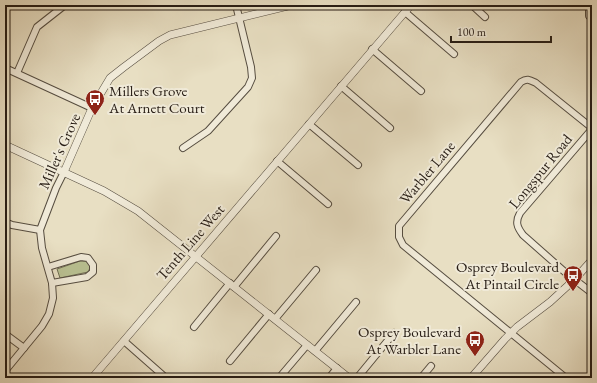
<svg xmlns="http://www.w3.org/2000/svg" width="597" height="383" font-family="'EB Garamond',serif">
<rect width="100%" height="100%" fill="#e8dfc3"/>
<filter id="stains"><feTurbulence type="fractalNoise" baseFrequency=".005" numOctaves="4"/><feColorMatrix values="0 0 0 0 .2 0 0 0 0 .09 0 0 0 0 .02 0 0 0 .5 -.17"/></filter>
<radialGradient id="worn" r=".72"><stop offset=".6" stop-color="#630" stop-opacity="0"/><stop offset="1" stop-color="#630" stop-opacity=".3"/></radialGradient>
<!-- green -->
<path fill="#b9c192" stroke="#706e53" d="M80,261H85L89,263L90,268L88,272L60,278L57,269Z"/>
<g fill="none" stroke-linecap="round" stroke-linejoin="round">
<!-- minor casing -->
<g stroke="#564d40" stroke-width="8">
<g id="minor">
<path d="M472,5L485,17"/>
<path d="M589,5V16L592,19"/>
<path d="M405,12L454,54"/>
<path d="M372,49L421,91"/>
<path d="M5,68L92,108"/>
<path d="M17,73L37,27L65,5"/>
<path d="M341,86L390,128"/>
<path d="M309,124L358,165"/>
<path d="M592,129L520,213C515,222 517,227 523,235L566,273L592,293"/>
<path d="M183,148L208,131L248,87L252,78L251,67L236,5"/>
<path d="M277,161L328,204"/>
<path d="M5,222L12,225L40,230"/>
<path d="M48,267L81,257L88,258L93,265V272L87,277L52,283"/>
<path d="M234,287L276,236"/>
<path d="M275,319L316,270"/>
<path d="M194,327L230,283"/>
<path d="M5,334L24,348"/>
<path d="M124,341L166,378"/>
<path d="M315,351L356,302"/>
<path d="M230,361L269,314"/>
<path d="M5,371L42,326L49,314L53,298L52,283L42,248L40,230L56,188L64,172"/>
<path d="M279,378L307,345"/>
<path d="M329,378L337,368"/>
<path d="M357,378L394,333"/>
<path d="M421,378L431,366"/>
<path d="M566,378L403,245L399,237V226L521,82C527,78 530,80 536,83L592,128"/>
</g>
</g>
<!-- tertiary casing -->
<g stroke="#564d40" stroke-width="8">
<g id="tertiary">
<path d="M5,145L104,191L138,211L349,378"/>
<path d="M64,172L92,108L110,78L124,67L159,41L170,35L292,5"/>
<path d="M92,378L411,5"/>
<path d="M471,378L505,339L517,327L550,302L574,280L592,260"/>
</g>
</g>
<!-- minor -->
<use href="#minor" stroke="#f0ead8" stroke-width="6"/>
<!-- tertiary -->
<use href="#tertiary" stroke="#f0ead8" stroke-width="7"/>
</g>
<!-- icons -->
<defs>
<g id="bus-pin" transform="scale(1)"><path d="M0 17L-7.5 6A9.5 9.5 0 1 1 7.5 6Z" fill="#8f2418" stroke="#f0ead8"/><path d="M-5-6H5V4H4V6H2V4H-2V6H-4V4H-5ZM-3.5-4V0h7V-4ZM-3.5 1.2v1.5H-2V1.2ZM2 1.2v1.5H3.5V1.2Z" fill="#fff"/></g>
</defs>
<g fill-rule="evenodd">
<use href="#bus-pin" x="95" y="99"/>
<use href="#bus-pin" x="573" y="275"/>
<use href="#bus-pin" x="475" y="340"/>
</g>
<g text-anchor="middle" dominant-baseline="central" stroke-width="4" stroke-linejoin="round" paint-order="stroke">
<!-- poi labels -->
<g font-size="15" fill="#261c14" stroke="#f0ead8" text-anchor="end">
<text x="109" y="90" text-anchor="start">Millers Grove<tspan x="109" dy="17">At Arnett Court</tspan></text>
<text x="559" y="266">Osprey Boulevard<tspan x="559" dy="17">At Pintail Circle</tspan></text>
<text x="461" y="331">Osprey Boulevard<tspan x="461" dy="17">At Warbler Lane</tspan></text>
</g>
<!-- street labels -->
<g font-size="15" fill="#261c14" stroke="#f0ead8">
<text transform="translate(59 151) rotate(-66)">Miller's Grove</text>
<text transform="translate(540 171) rotate(-51)">Longspur Road</text>
<text transform="translate(427 172) rotate(-50)">Warbler Lane</text>
<text transform="translate(190 242) rotate(-49)">Tenth Line West</text>
</g>
</g>
<!-- margin -->
<rect width="597" height="383" fill="none" stroke="#e8dfc3" stroke-width="20"/>
<rect x="6" y="6" width="585" height="371" fill="none" stroke="#261c14" stroke-width="2"/>
<rect x="10" y="10" width="577" height="363" fill="none" stroke="#261c14"/>
<!-- scale -->
<path d="M451 36v6h100v-6" fill="none" stroke="#261c14" stroke-width="2"/>
<text x="457" y="36" font-size="12" fill="#261c14" stroke="#f0ead8" stroke-width="3" paint-order="stroke">100 m</text>
<rect width="100%" height="100%" filter="url(#stains)"/>
<rect width="100%" height="100%" fill="url(#worn)"/>
</svg>
